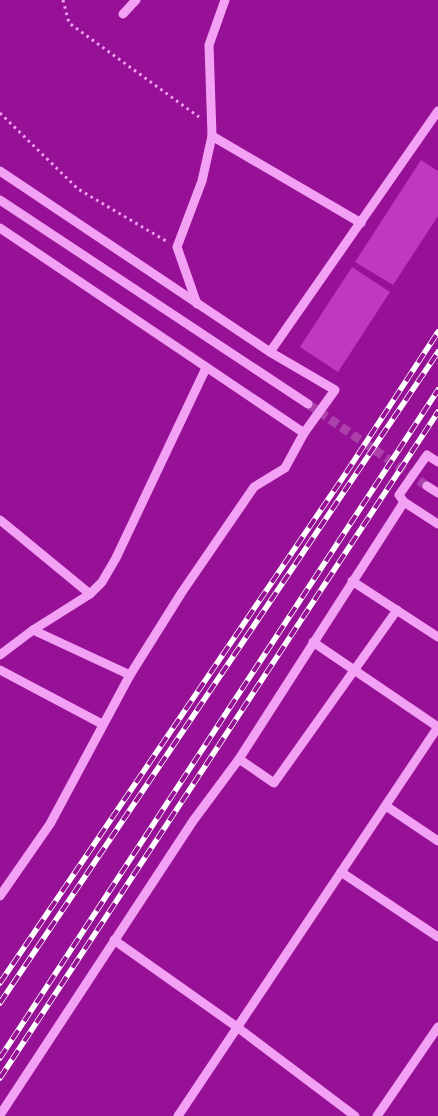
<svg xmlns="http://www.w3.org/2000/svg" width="438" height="1116" font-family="'Space Grotesk',sans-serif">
<rect width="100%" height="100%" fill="#971197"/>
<!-- building -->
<g fill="#be39c0">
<path d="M421,160L438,171V216L393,285L355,262Z"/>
<path d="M352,267L390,292L338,372L300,347Z"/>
</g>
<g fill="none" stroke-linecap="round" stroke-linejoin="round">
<!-- minor-tunnel -->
<path stroke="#ac41ac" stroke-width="9" stroke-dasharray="9 4.5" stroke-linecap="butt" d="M308,404L427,486"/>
<!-- path -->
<g stroke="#f3a1f4" stroke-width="3" stroke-dasharray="2.5 4" stroke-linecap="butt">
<path d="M63,0L69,23L199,117"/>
<path d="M0,113L78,189L166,241"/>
</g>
<!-- minor -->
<g stroke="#f3a1f4" stroke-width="9">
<path d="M123,14L136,0"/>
<path d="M212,136L361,223"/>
<path d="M0,171L270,352L335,390L304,433L0,228"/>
<path d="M0,200L308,404"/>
<path d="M197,304L177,247L202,181L212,136L209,45L225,0"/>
<path d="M270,352L438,111"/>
<path d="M438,462L427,455L399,495L404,502L438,524"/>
<path d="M427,486L438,493"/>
<path d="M0,520L90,594"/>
<path d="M352,581L438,637"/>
<path d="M33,630L130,675"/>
<path d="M313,642L438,727"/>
<path d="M0,655L33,630L90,594L102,582L116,558L206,368"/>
<path d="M0,670L102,724"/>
<path d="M239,759L274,783L397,610"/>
<path d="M386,806L438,841"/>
<path d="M341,872L438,937"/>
<path d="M0,896L50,824L130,675L182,592L254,487L285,468L304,433"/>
<path d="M114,940L237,1027L355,1116"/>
<path d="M0,1115L193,821L239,759L404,502"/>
<path d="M178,1116L438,727"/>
<path d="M377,1116L438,1027"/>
</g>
<!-- rail casing -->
<g stroke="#fff" stroke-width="5.5">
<g id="rail">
<path d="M0,983L346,473L438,332"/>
<path d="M0,1003L438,352"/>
<path d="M0,1058L438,390"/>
<path d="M0,1078L438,412"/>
</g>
</g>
<!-- rail -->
<use href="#rail" stroke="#971197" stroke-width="4" stroke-dasharray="11" stroke-linecap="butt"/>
</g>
</svg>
